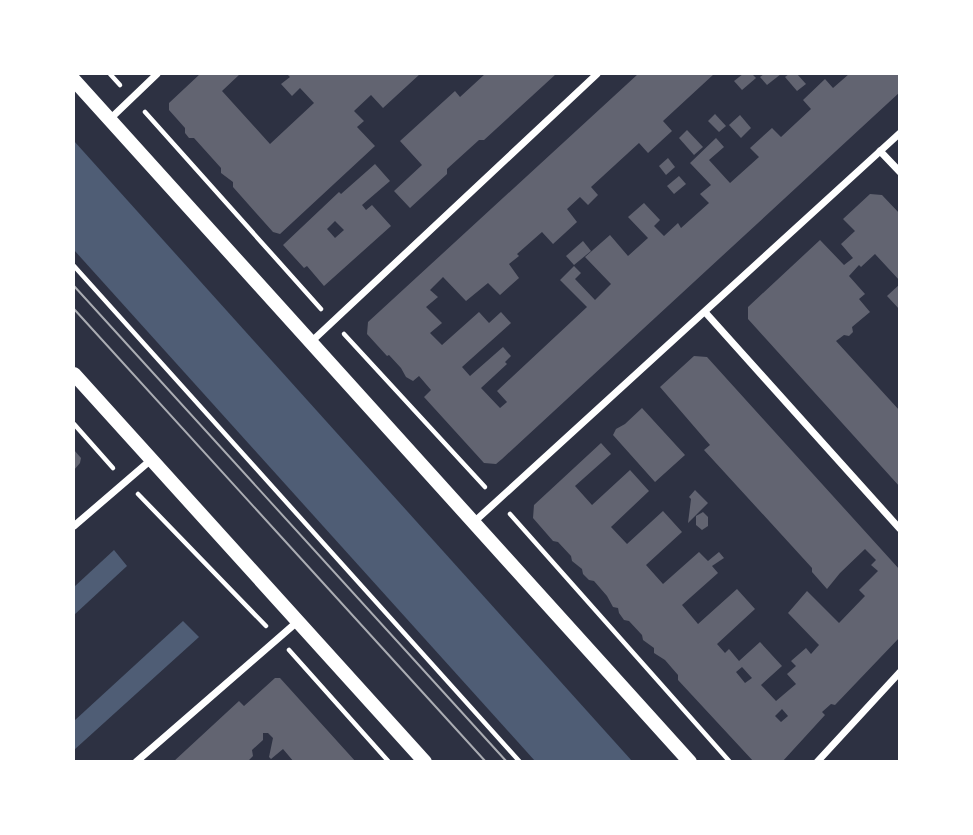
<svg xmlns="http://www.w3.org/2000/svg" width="973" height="835" font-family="'Source Sans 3',sans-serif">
<rect width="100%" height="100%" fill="#2d3142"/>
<!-- water -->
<g fill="#4f5d75">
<path d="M74,141L632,761H535L74,250Z"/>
<path d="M114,550L127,566L74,615V587Z"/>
<path d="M183,621L199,637L74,750V721Z"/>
</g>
<!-- building -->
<g fill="#626471" fill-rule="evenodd">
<path d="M200,74H240L222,91L270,144L314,103L300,88L292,96L281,84L290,77L287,74H420L383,108L371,95L354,111L364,121L357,127L375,146L280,234L273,232L233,187V182L221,173V168L194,138H189L185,133V128L169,110V103Z"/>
<path d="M485,74H556L484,140H479L447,169V174L410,208L394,191L422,165L400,141L455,91L460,97Z"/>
<path d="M638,74H714L663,121L672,131L648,153L639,143L591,187L598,195L588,205L580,197L567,209L577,222L553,244L542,232L517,254L519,256L509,264L519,278L500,295L488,283L466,301L443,277L430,290L438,297L426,307L442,323L430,333L442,345L479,312L489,323L501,312L511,323L462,367L470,376L503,347L511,356L505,362L507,364L481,388L500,408L507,402L497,391L587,307L560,280L574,266L581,273L575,279L595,300L611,284L585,257L610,235L628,256L648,238L628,217L644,203L660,220L654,226L664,236L678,223L681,228L709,203L700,194L711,185L690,163L716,138L724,147L709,160L730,183L759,157L750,148L772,128L781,137L811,109L803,100L825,79L833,88L849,74H900V92L502,459L496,464L484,463L424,397L431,390L419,376L413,381L406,377L401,368L389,355L387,356L367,334L368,322Z"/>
<path d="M743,74H752L756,78L742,90L734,81Z"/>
<path d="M764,74H781L767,85L760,77Z"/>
<path d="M789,74H797L806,84L797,91L785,77Z"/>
<path d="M715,114L726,126L719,132L708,121Z"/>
<path d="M740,115L751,128L741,138L729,125Z"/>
<path d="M687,130L703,147L694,155L679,138Z"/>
<path d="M668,158L675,167L666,175L659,166Z"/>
<path d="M375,164L390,181L362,205L366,210L372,205L391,226L324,286L307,266L304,268L283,245L339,192L341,194ZM335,221L344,230L335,238L327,229Z"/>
<path d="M679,176L686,184L674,194L667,186Z"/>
<path d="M870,194L882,195L900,214V281L875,254L861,267L859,265L849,276L865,294L859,299L870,312L852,327L853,332L849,336L844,335L836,341L900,411V487L748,319V307L820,240L844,265L853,258L841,244L855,231L843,219Z"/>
<path d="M583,241L591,251L574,265L566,256Z"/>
<path d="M900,284V310L887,296Z"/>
<path d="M694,356L707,357L900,570V637L835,705L831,704L822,712L825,715L782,762H754L678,680V675L665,660L654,653V648L643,640L642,635L629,621L624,620L619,613L618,608L613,607L607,596L594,581L589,580L583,574L582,569L572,561L571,556L558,542L553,541L533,518L534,505L601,443L611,454L575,486L592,505L630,470L649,491L611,527L627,544L663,511L682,532L646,565L663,584L699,552L708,561L719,552L724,558L712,566L718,573L682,605L698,624L737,589L755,609L717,644L725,653L729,649L739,661L760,642L782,666L761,685L776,701L796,684L787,674L796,666L791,661L806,648L811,654L819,645L788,613L807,591L839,623L865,596L859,590L878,571L871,565L876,560L865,549L840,573L827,589L812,572V568L704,450L710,445L660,387ZM742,667L752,678L745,683L736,672ZM782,709L788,716L781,722L775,716Z"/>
<path d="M642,408L685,455L655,482L613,435L616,429L625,424Z"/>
<path d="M74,450L81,458L80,463L74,470Z"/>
<path d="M695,490L708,503L688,523L691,499L689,497Z"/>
<path d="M703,512L708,517V526L702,530L696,525V516Z"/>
<path d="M275,678H280L356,762H294L283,749L271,759L269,757L273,738L268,733H263V740L252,750L253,756L247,762H173L239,701L244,706Z"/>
</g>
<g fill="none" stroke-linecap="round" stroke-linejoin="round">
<!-- path -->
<g stroke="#fff" stroke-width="4.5">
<path d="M110,74L120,85"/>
<path d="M145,112L321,309"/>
<path d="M74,266L520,762"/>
<path d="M344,334L485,487"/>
<path d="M74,424L113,468"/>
<path d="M138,494L266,626"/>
<path d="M510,514L730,762"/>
<path d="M289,650L389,762"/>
</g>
<!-- minor -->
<g stroke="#fff" stroke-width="7">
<path d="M110,119L157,74"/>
<path d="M880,151L900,172"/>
<path d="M705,312L900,529"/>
<path d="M311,342L597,74"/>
<path d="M474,522L900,133"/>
<path d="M74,526L152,459"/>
<path d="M136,762L297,622"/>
<path d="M817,762L900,672"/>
</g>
<!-- secondary -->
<g stroke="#fff" stroke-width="14">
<path d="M74,80L690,762"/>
<path d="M74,374L425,762"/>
</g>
<!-- tram -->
<g stroke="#abadb3" stroke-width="2">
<path d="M74,286L507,762"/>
<path d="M74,309L486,762"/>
</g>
</g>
<!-- border -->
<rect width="973" height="835" fill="none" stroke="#ffffff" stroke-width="150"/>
</svg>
